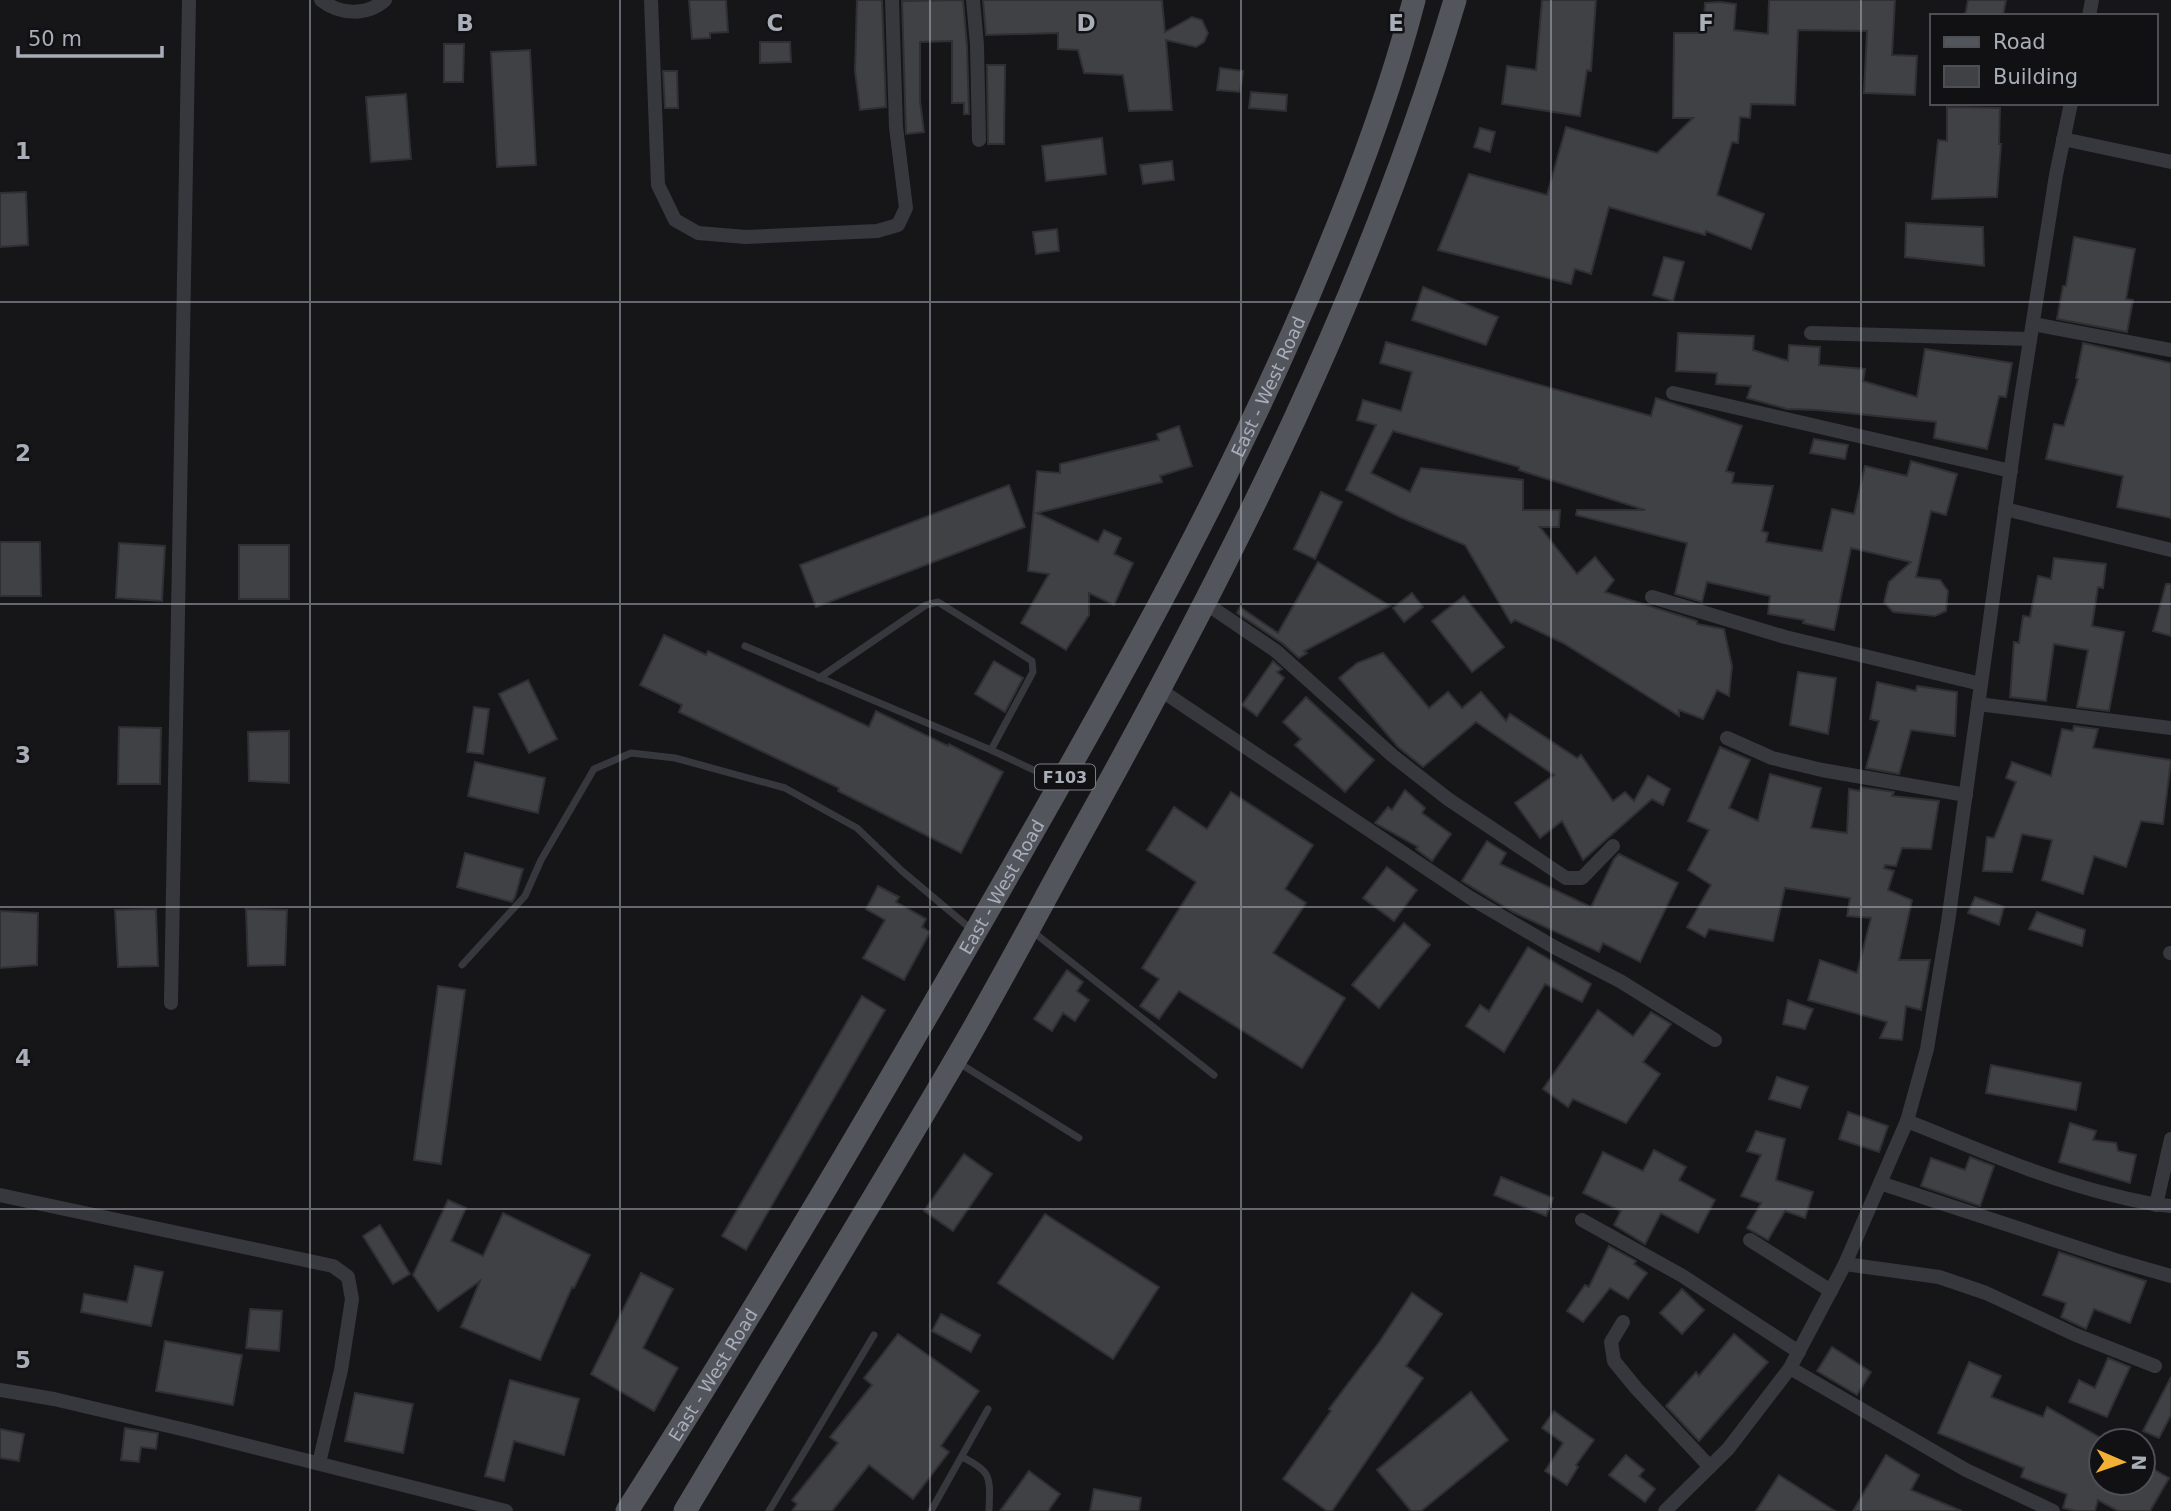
<svg xmlns="http://www.w3.org/2000/svg" width="2171" height="1511" font-family="'DejaVu Sans',sans-serif">
<rect width="100%" height="100%" fill="#161618"/>
<!-- building -->
<g fill="#404145" stroke="#303034" stroke-width="2">
<path d="M689,0H726L728,32L710,33V38L692,39Z"/>
<path d="M857,0H882L886,107L860,110L855,71Z"/>
<path d="M963,0L967,46L969,114H964V103H952V41L920,42V101L924,132L906,134L902,1Z"/>
<path d="M983,0H1162L1165,32L1192,17L1202,20L1208,33L1204,42L1196,47L1166,40L1172,110L1129,111L1123,75L1084,73L1078,50L1058,49V33L986,35Z"/>
<path d="M1542,0H1596L1591,71L1587,70L1580,116L1502,104L1507,66L1536,70Z"/>
<path d="M1769,0H1895L1892,55L1917,56L1915,95L1864,93L1867,31L1798,30L1795,105L1751,104L1750,118L1740,117L1738,143L1732,142L1717,195L1764,214L1751,249L1706,231L1705,235L1609,207L1591,274L1575,269L1571,284L1438,250L1469,174L1547,195L1566,127L1657,153L1693,118H1673L1674,33H1703L1705,3L1720,2L1736,4L1734,30L1768,34Z"/>
<path d="M1968,0H2006L2003,16H1965Z"/>
<path d="M760,42H790L791,62L760,63Z"/>
<path d="M444,44H464L463,82H444Z"/>
<path d="M530,50L536,165L497,167L491,52Z"/>
<path d="M987,65H1005L1004,144H988Z"/>
<path d="M1220,68L1243,71L1240,92L1217,90Z"/>
<path d="M663,71H677L678,108H665Z"/>
<path d="M1251,92L1287,95L1286,111L1249,108Z"/>
<path d="M406,94L411,159L371,162L366,97Z"/>
<path d="M1947,107L2000,108L1999,144H2001L1997,197L1932,199L1938,140L1947,141Z"/>
<path d="M1480,128L1495,132L1490,152L1474,147Z"/>
<path d="M1102,138L1106,174L1046,181L1042,146Z"/>
<path d="M1172,161L1174,180L1143,184L1140,165Z"/>
<path d="M26,192L28,245L0,247V193Z"/>
<path d="M1906,223L1983,227L1984,266L1905,257Z"/>
<path d="M1057,229L1059,251L1036,254L1033,232Z"/>
<path d="M2074,237L2135,249L2126,299L2133,300L2127,332L2057,319L2063,286H2066Z"/>
<path d="M1664,257L1684,262L1673,301L1653,295Z"/>
<path d="M1423,287L1498,317L1486,345L1412,320Z"/>
<path d="M1678,333L1754,336L1753,350L1788,361L1789,345L1820,347L1819,365L1865,369L1863,381L1917,397L1925,349L2012,363L2006,397L1999,396L1987,449L1934,438L1936,422L1817,410L1787,409L1747,398L1751,386L1716,384L1717,373L1676,371Z"/>
<path d="M1386,342L1651,416L1656,398L1742,426L1726,471L1734,473L1732,483L1773,486L1762,531L1768,533L1766,542L1822,551L1832,509L1854,514L1865,466L1907,476L1911,461L1957,474L1946,515L1931,511L1916,577L1940,580L1948,591L1946,611L1935,616L1893,612L1884,602L1889,582L1911,562L1851,548L1834,630L1803,623L1804,620L1768,614L1770,596L1707,582L1702,602L1675,594L1687,543L1576,515L1577,510H1645L1519,470V467L1393,431L1371,473L1410,492L1421,468L1523,480V510H1560L1559,527H1540L1577,574L1595,557L1614,580L1605,592L1697,621V624L1724,629L1732,666L1729,696L1717,690L1703,719L1679,710V716L1563,643L1515,620L1511,623L1465,545L1400,517L1346,490L1376,425L1357,420L1363,400L1401,411L1412,372L1380,363Z"/>
<path d="M2083,343L2171,363V518L2117,507L2123,476L2046,459L2054,424L2064,426L2078,379L2076,378Z"/>
<path d="M1179,426L1192,466L1160,476L1162,482L1037,513L1098,542L1104,530L1121,538L1114,554L1133,563L1114,605L1089,593V615L1066,650L1021,623L1049,574L1028,571L1037,471L1060,473V464L1159,440L1157,434Z"/>
<path d="M1814,439L1848,445L1845,459L1810,453Z"/>
<path d="M1009,485L1025,527L816,607L800,565Z"/>
<path d="M1321,492L1342,502L1315,559L1294,549Z"/>
<path d="M0,542H40L41,596H0Z"/>
<path d="M119,543L165,546L162,601L116,598Z"/>
<rect x="239" y="545" width="50" height="54"/>
<path d="M2054,558L2106,564L2103,588L2098,587L2092,626L2124,632L2109,711L2077,707L2088,650L2054,644L2046,701L2010,697L2014,642L2019,643L2023,616L2030,617L2038,576L2051,579Z"/>
<path d="M1318,562L1390,606L1304,651L1307,653L1299,658L1282,643L1237,613L1240,607L1278,633Z"/>
<path d="M2166,584H2171V636L2153,631Z"/>
<path d="M1412,593L1423,607L1404,622L1393,608Z"/>
<path d="M1464,596L1504,647L1472,672L1432,621Z"/>
<path d="M664,635L706,655L708,651L869,727L876,711L948,746L949,744L1003,772L961,853L838,791L839,788L679,712L682,705L640,685Z"/>
<path d="M1383,653L1429,708L1448,692L1462,708L1481,692L1506,721L1510,714L1577,758L1581,755L1613,801L1625,792L1634,801L1648,776L1670,789L1663,805L1652,799L1583,860L1562,821L1540,838L1515,803L1554,775L1476,722L1423,767L1398,747L1339,678L1357,663Z"/>
<path d="M994,661L1023,678L1005,712L975,694Z"/>
<path d="M1273,661L1282,669L1277,672L1284,678L1257,716L1242,705Z"/>
<path d="M1798,672L1836,678L1828,734L1790,725Z"/>
<path d="M528,680L557,739L529,753L499,694Z"/>
<path d="M1877,682L1916,691L1917,686L1957,692L1955,736L1911,730L1899,774L1866,768L1879,721L1870,719Z"/>
<path d="M1306,697L1374,760L1345,792L1295,745L1301,739L1283,722Z"/>
<path d="M474,707L489,709L483,754L467,752Z"/>
<path d="M2074,726L2098,729L2093,748L2171,760L2163,824L2141,821L2126,867L2094,856L2083,894L2042,880L2052,840L2022,834L2012,872L1983,871L1987,837L1994,838L2016,782L2006,778L2012,762L2051,776L2062,729L2073,731Z"/>
<path d="M119,727L161,728L160,784H118Z"/>
<path d="M289,731V783L249,781L248,732Z"/>
<path d="M1720,747L1750,760L1729,808L1758,821L1770,774L1821,788L1811,828L1847,833L1849,789L1860,791L1861,787L1894,792L1892,796L1939,801L1931,849L1902,848L1896,866L1885,865L1884,868L1894,871L1888,890L1912,900L1899,960H1930L1921,1010L1906,1006L1902,1040L1880,1038L1887,1022L1808,1000L1820,960L1857,973L1871,918L1847,916L1850,898L1785,888L1773,941L1709,929L1705,937L1687,927L1711,885L1688,870L1709,830L1688,821Z"/>
<path d="M475,762L545,778L538,813L468,796Z"/>
<path d="M1405,790L1425,808L1422,813L1451,834L1432,861L1416,849L1418,847L1375,823L1388,807L1392,810Z"/>
<path d="M1231,792L1313,845L1285,889L1306,903L1273,953L1345,998L1302,1068L1179,991L1159,1019L1140,1006L1159,979L1142,968L1196,882L1147,850L1174,807L1207,829Z"/>
<path d="M1487,841L1506,853L1500,864L1591,907L1614,859L1619,854L1678,883L1640,962L1603,943L1599,952L1513,912L1462,881Z"/>
<path d="M465,853L523,869L515,897L512,902L457,887Z"/>
<path d="M1387,867L1417,890L1394,921L1363,898Z"/>
<path d="M878,886L899,897L896,902L926,919L922,927L930,932L904,980L863,958L885,920L866,909Z"/>
<path d="M1975,897L2004,907L1999,925L1968,913Z"/>
<path d="M156,909L158,966L118,967L115,910Z"/>
<path d="M246,909L287,910L285,965L248,966Z"/>
<path d="M0,911L38,913L37,965L0,968Z"/>
<path d="M2037,912L2085,930L2082,946L2029,929Z"/>
<path d="M1404,923L1430,945L1379,1008L1352,985Z"/>
<path d="M1528,947L1591,984L1582,1002L1545,984L1504,1052L1466,1026L1480,1005L1489,1011Z"/>
<path d="M1067,970L1083,982L1077,991L1089,1000L1075,1021L1063,1013L1052,1031L1034,1019Z"/>
<path d="M438,986L465,990L441,1164L414,1160Z"/>
<path d="M862,996L885,1010L746,1250L722,1236Z"/>
<path d="M1788,1000L1813,1009L1805,1029L1783,1024Z"/>
<path d="M1598,1010L1633,1036L1651,1012L1671,1024L1643,1062L1660,1074L1626,1123L1573,1099L1568,1107L1543,1089Z"/>
<path d="M1991,1065L2081,1083L2076,1110L1986,1093Z"/>
<path d="M1777,1077L1808,1087L1800,1108L1769,1099Z"/>
<path d="M1848,1112L1888,1126L1879,1152L1839,1139Z"/>
<path d="M2070,1123L2096,1131L2093,1140L2116,1143L2118,1151L2136,1155L2130,1183L2059,1162Z"/>
<path d="M1756,1131L1785,1139L1776,1180L1813,1192L1805,1218L1785,1211L1768,1240L1747,1228L1761,1203L1741,1196L1761,1155L1747,1151Z"/>
<path d="M1654,1150L1686,1167L1679,1180L1715,1200L1698,1233L1661,1213L1645,1244L1614,1225L1621,1211L1583,1193L1603,1152L1643,1171Z"/>
<path d="M964,1154L992,1174L953,1231L924,1211Z"/>
<path d="M1970,1157L1994,1166L1980,1206L1921,1186L1931,1158L1965,1170Z"/>
<path d="M1501,1177L1553,1198L1546,1216L1494,1195Z"/>
<path d="M448,1200L466,1208L451,1241L483,1256L503,1213L590,1255L574,1288L572,1287L540,1360L461,1327L480,1281L438,1311L413,1275Z"/>
<path d="M1045,1214L1159,1287L1113,1359L998,1283Z"/>
<path d="M380,1225L410,1274L393,1284L363,1236Z"/>
<path d="M1609,1246L1636,1261L1634,1264L1647,1273L1628,1299L1610,1288L1583,1322L1567,1311L1585,1285L1589,1287Z"/>
<path d="M2059,1252L2146,1281L2130,1323L2094,1309L2086,1329L2061,1317L2066,1303L2043,1295Z"/>
<path d="M135,1266L163,1272L151,1326L81,1312L84,1294L127,1302Z"/>
<path d="M641,1273L673,1289L643,1348L678,1368L654,1411L591,1374Z"/>
<path d="M1682,1289L1704,1310L1682,1334L1660,1313Z"/>
<path d="M1412,1293L1442,1314L1406,1366L1423,1378L1332,1511H1327L1283,1479L1331,1411L1329,1409L1380,1341Z"/>
<path d="M250,1309L282,1311L279,1351L246,1348Z"/>
<path d="M941,1314L980,1335L971,1352L932,1331Z"/>
<path d="M898,1334L979,1391L941,1446L949,1452L913,1499L869,1465L832,1511H792L797,1504L792,1500L838,1443L830,1437L872,1385L864,1378Z"/>
<path d="M1734,1334L1768,1362L1699,1441L1666,1406L1696,1372L1699,1376Z"/>
<path d="M165,1341L242,1355L233,1405L156,1391Z"/>
<path d="M1832,1347L1871,1372L1857,1395L1817,1371Z"/>
<path d="M2108,1358L2130,1367L2107,1417L2069,1402L2079,1380L2095,1388Z"/>
<path d="M1969,1362L2001,1376L1991,1397L2043,1417L2047,1407L2101,1438V1483H2143V1463L2169,1478L2150,1511H2118L2098,1500L2095,1511H2076L2063,1508L2067,1494L2021,1477L2024,1468L1938,1433Z"/>
<path d="M2171,1377V1415L2159,1438L2143,1431Z"/>
<path d="M510,1380L579,1399L564,1455L514,1441L504,1481L485,1476Z"/>
<path d="M1471,1392L1508,1440L1421,1511H1411L1377,1470Z"/>
<path d="M355,1393L413,1404L403,1453L345,1441Z"/>
<path d="M1554,1411L1594,1440L1576,1465L1578,1467L1567,1485L1545,1471L1563,1443L1542,1428Z"/>
<path d="M125,1428L158,1433L156,1449L141,1447L139,1462L121,1460Z"/>
<path d="M0,1429L24,1434L19,1461L0,1458Z"/>
<path d="M1626,1455L1644,1470L1639,1476L1655,1489L1645,1502L1609,1475Z"/>
<path d="M1886,1455L1919,1475L1911,1490L1962,1511H1853Z"/>
<path d="M1029,1471L1060,1494L1048,1511H1000Z"/>
<path d="M1779,1475L1835,1511H1756Z"/>
<path d="M1094,1489L1141,1498L1139,1511H1090Z"/>
</g>
<g fill="none" stroke-linecap="round" stroke-linejoin="round">
<!-- service -->
<g stroke="#37383d" stroke-width="7">
<path d="M745,646L991,750L1057,781"/>
<path d="M819,678L926,605L938,602L1032,661L1033,672L991,750"/>
<path d="M1032,931L1214,1075"/>
<path d="M462,965L525,896L541,860L594,769L631,753L675,758L785,788L857,828L902,871L971,929"/>
<path d="M959,1063L1079,1138"/>
<path d="M962,1457C993,1472 990,1478 989,1511"/>
<path d="M769,1511L874,1335"/>
<path d="M931,1511L988,1409"/>
</g>
<!-- minor -->
<g stroke="#37383d" stroke-width="14">
<path d="M321,0C340,15 367,16 385,0"/>
<path d="M651,0L658,185L675,220L698,233L746,237L877,231L898,225L906,208L896,127L892,0"/>
<path d="M973,0L977,45L979,140"/>
<path d="M2089,16L2092,0"/>
<path d="M2063,139L2171,162"/>
<path d="M2033,324L2171,350"/>
<path d="M1811,333L2030,339"/>
<path d="M1673,393L2011,471"/>
<path d="M2005,509L2171,550"/>
<path d="M1652,597L1785,637L1981,684"/>
<path d="M1205,603L1276,651L1393,756L1448,799L1566,878H1582L1613,846"/>
<path d="M1159,689L1469,897L1554,947L1620,981L1715,1040"/>
<path d="M1978,704L2171,728"/>
<path d="M1727,738L1772,758L1822,770L1966,795"/>
<path d="M2170,953H2171"/>
<path d="M171,1003L189,0"/>
<path d="M1907,1121C1975,1148 2042,1178 2112,1195C2132,1200 2151,1205 2171,1206"/>
<path d="M1880,1183L2115,1260L2171,1276"/>
<path d="M0,1195L333,1266L348,1277L352,1299L341,1370L319,1463"/>
<path d="M2156,1205L2171,1139"/>
<path d="M1582,1220L1681,1275L1799,1352"/>
<path d="M1750,1240L1831,1291"/>
<path d="M1845,1264L1939,1277L1986,1293L2076,1335L2155,1366"/>
<path d="M1623,1322L1611,1342L1614,1361L1636,1388L1710,1467"/>
<path d="M1790,1368L1966,1470L2053,1511"/>
<path d="M0,1390L54,1399L190,1431L506,1511"/>
<path d="M1665,1511L1728,1449L1790,1368L1845,1264L1907,1121L1927,1049L1948,922L2019,410L2056,175L2071,103"/>
</g>
<!-- primary -->
<g stroke="#53555c" stroke-width="23">
<path id="s1" d="M627,1511C763,1299 890,1081 1015,863C1128,666 1238,469 1324,259C1359,175 1391,89 1414,0"/>
<path d="M685,1511C774,1362 865,1214 953,1064C1001,983 1044,899 1090,817C1235,555 1370,288 1455,0"/>
</g>
</g>
<!-- grid -->
<path fill="none" stroke="#a8adb8" stroke-width="2" stroke-opacity="0.55" d="M310,0V1511M620,0V1511M930,0V1511M1241,0V1511M1551,0V1511M1861,0V1511M0,302H2171M0,604H2171M0,907H2171M0,1209H2171"/>
<g text-anchor="middle" dominant-baseline="central" stroke-width="5" stroke-linejoin="round" paint-order="stroke">
<!-- shield labels -->
<rect fill="#111113" stroke="#7b7e86" stroke-width="2" x="1035" y="764.5" width="60" height="25" rx="5"/>
<g font-size="16" font-weight="bold" fill="#a8adb8">
<text x="1065" y="777">F103</text>
</g>
<!-- street labels -->
<g font-size="18" fill="#a8adb8" stroke="#111113">
<text stroke="none"><textPath href="#s1" startOffset="1295">East - West Road</textPath></text>
<text stroke="none"><textPath href="#s1" startOffset="728">East - West Road</textPath></text>
<text stroke="none"><textPath href="#s1" startOffset="161">East - West Road</textPath></text>
</g>
</g>
<g font-size="23" text-anchor="middle" font-weight="bold" fill="#a8adb8" stroke="#111113" stroke-width="5" stroke-linejoin="round" paint-order="stroke">
<text x="465" y="31">B</text>
<text x="775" y="31">C</text>
<text x="1086" y="31">D</text>
<text x="1396" y="31">E</text>
<text x="1706" y="31">F</text>
<text x="23" y="159">1</text>
<text x="23" y="461">2</text>
<text x="23" y="763">3</text>
<text x="23" y="1066">4</text>
<text x="23" y="1368">5</text>
</g>
<!-- legend -->
<rect x="1930" y="14" width="228" height="91" fill="#111113" stroke="#4d4f55" stroke-width="2"/>
<rect x="1944" y="37" width="35" height="10" fill="#53555c" stroke="#4d4f55" stroke-width="2"/>
<text x="1993" y="49" font-size="21" fill="#a8adb8">Road</text>
<rect x="1944" y="66" width="35" height="21" fill="#404145" stroke="#4d4f55" stroke-width="2"/>
<text x="1993" y="84" font-size="21" fill="#a8adb8">Building</text>
<!-- north arrow -->
<g transform="translate(2122 1462) rotate(92)"><circle r="33" fill="#111113" stroke="#4d4f55" stroke-width="2"/>
<path d="M0-5L12 26L0 18L-12 26Z" fill="#f2b134"/>
<text y="-10" font-size="19" font-weight="bold" text-anchor="middle" fill="#a8adb8">N</text>
</g>
<!-- scale -->
<path d="M18 46v10h144v-10" fill="none" stroke="#a8adb8" stroke-width="3.5"/>
<text x="28" y="46" font-size="21" fill="#a8adb8" stroke="#111113" stroke-width="5" paint-order="stroke">50 m</text>
</svg>
